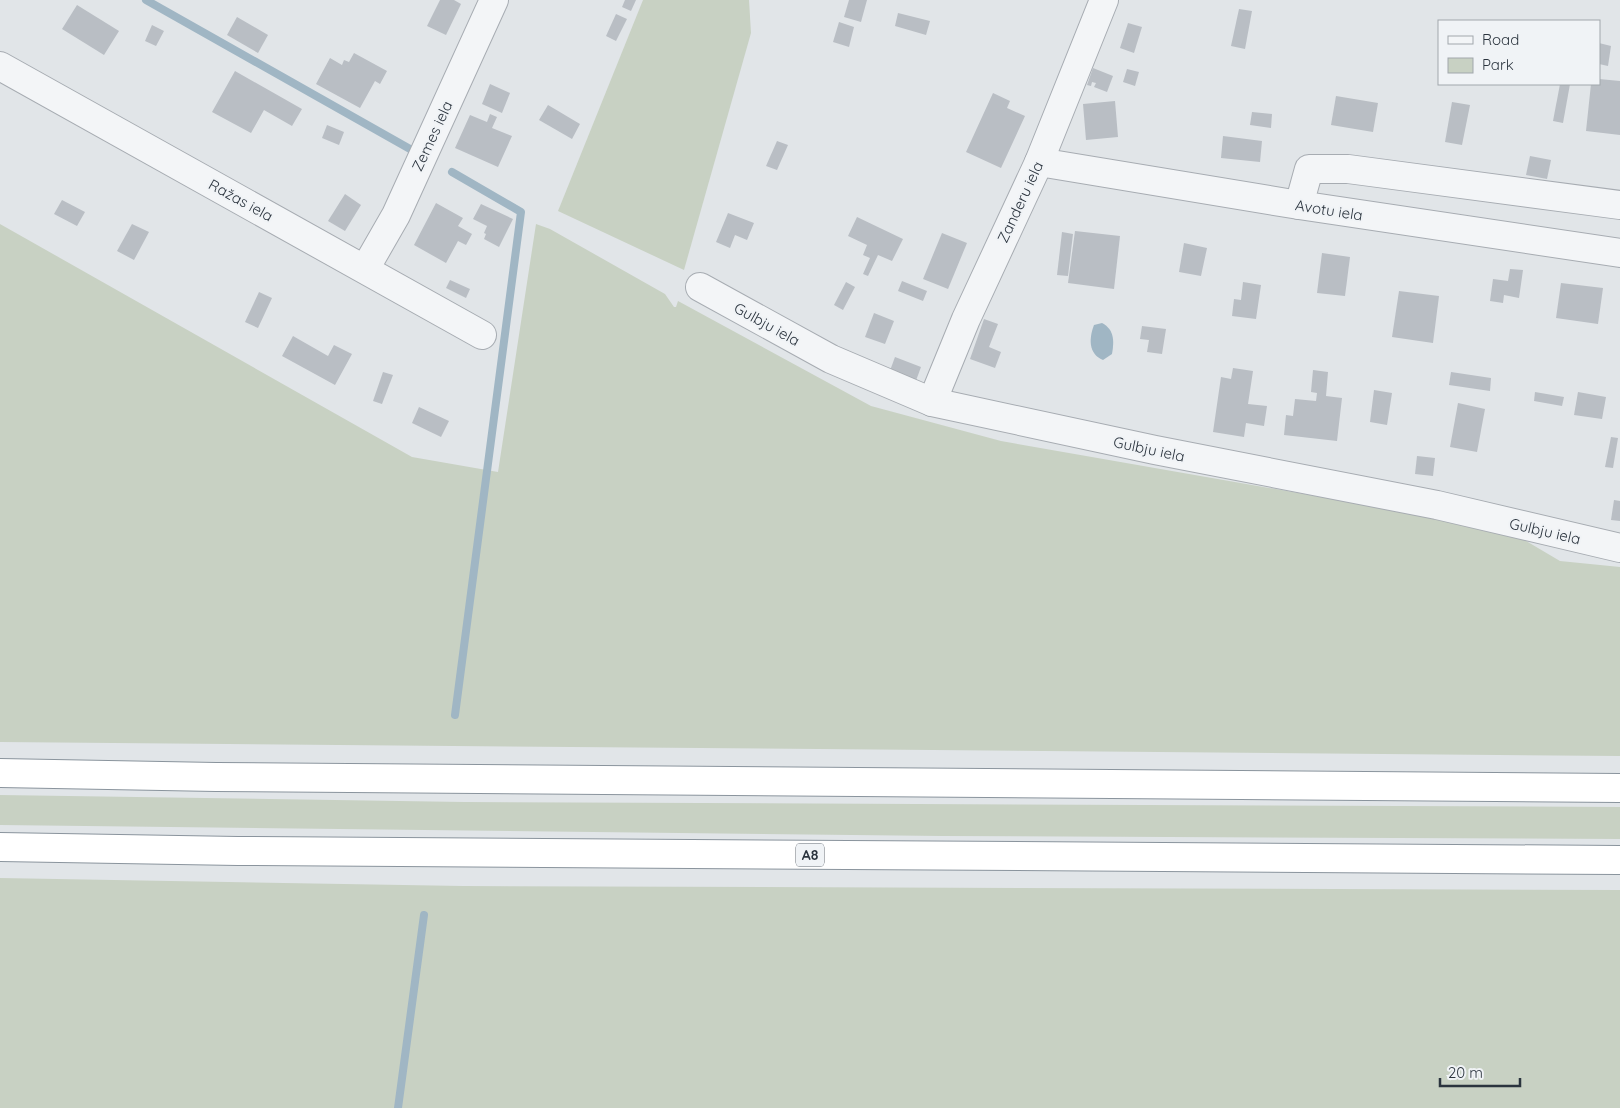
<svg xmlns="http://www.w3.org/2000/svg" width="1620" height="1108" font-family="Quicksand,sans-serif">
<rect width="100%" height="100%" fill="#e1e5e8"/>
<!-- green -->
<g fill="#c8d1c3">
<path d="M643,0H749L751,33L684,270L558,211Z"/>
<path d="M0,224L412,457L498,472L536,224L550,229L665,294L674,307H676L678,301L871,406L1001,441L1378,507L1494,522L1560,561L1620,567V756L0,742Z"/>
<path d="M0,795L464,802L1620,807V839L942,836L0,825Z"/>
<path d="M0,878L463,886L1620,890V1108H0Z"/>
</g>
<!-- water -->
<path fill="#a0b6c4" d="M1102,323C1115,330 1114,342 1112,354L1103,360C1088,354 1089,338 1094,325Z"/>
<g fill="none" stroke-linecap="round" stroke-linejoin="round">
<!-- stream -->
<g stroke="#a0b6c4" stroke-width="8">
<path d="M146,0L410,149"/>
<path d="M452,172L521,212L455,715"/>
<path d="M398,1108L424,915"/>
</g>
</g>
<!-- building -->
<g fill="#b9bec4">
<path d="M440,0H454L461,4L446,35L427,26Z"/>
<path d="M625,0H636L631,11L622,7Z"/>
<path d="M849,0H867L861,22L844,17Z"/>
<path d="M77,5L119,31L104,55L62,29Z"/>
<path d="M1239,9L1252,11L1245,49L1231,46Z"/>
<path d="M898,13L930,21L926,35L895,26Z"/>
<path d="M616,14L627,19L616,41L606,36Z"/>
<path d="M237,17L268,35L258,53L227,35Z"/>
<path d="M839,22L854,27L849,47L833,42Z"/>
<path d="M1128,23L1142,27L1134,53L1120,48Z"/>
<path d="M152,25L164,31L156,46L145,41Z"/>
<path d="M1599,43L1611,46L1608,66L1599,64Z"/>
<path d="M354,53L387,71L380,84L375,81L360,108L316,84L330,58L342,65L344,60L349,62Z"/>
<path d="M1093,68L1113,76L1107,92L1094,87L1096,83L1092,82L1091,86L1087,85Z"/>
<path d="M1127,69L1139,72L1135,86L1123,82Z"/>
<path d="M235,71L302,109L292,126L264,110L251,133L212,112Z"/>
<path d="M1599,79L1620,81V135L1586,131L1591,84H1599Z"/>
<path d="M490,84L510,93L502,113L482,104Z"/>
<path d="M1560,84H1570L1563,123L1553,121Z"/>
<path d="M993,93L1010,101L1007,108L1025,116L1001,168L966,152Z"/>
<path d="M1336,96L1378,103L1373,132L1331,125Z"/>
<path d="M1115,101L1118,137L1086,140L1083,104Z"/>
<path d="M1452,102L1470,105L1462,145L1445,142Z"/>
<path d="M548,105L580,124L572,139L539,120Z"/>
<path d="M1252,112L1272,114L1271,128L1250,125Z"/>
<path d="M490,114L497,117L492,128L512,136L498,167L455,148L470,115L487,122Z"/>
<path d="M327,125L344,132L339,145L322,138Z"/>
<path d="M1223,136L1262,141L1260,162L1221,158Z"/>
<path d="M777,141L788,145L777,170L766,166Z"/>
<path d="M1530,156L1551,160L1547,179L1526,175Z"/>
<path d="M345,194L361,205L345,231L328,221Z"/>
<path d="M62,200L85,212L77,226L54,214Z"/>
<path d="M436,203L463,218L458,226L472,234L466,245L458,241L446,263L414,245Z"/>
<path d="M481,204L513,219L499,247L484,239L486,234L484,233L487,226L473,219Z"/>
<path d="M728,213L754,223L747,240L735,235L730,248L716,242Z"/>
<path d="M857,217L903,239L892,261L878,255L868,276L863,274L870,258L863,255L867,245L848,236Z"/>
<path d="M132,224L149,232L134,260L117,251Z"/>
<path d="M1075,231L1120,236L1114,289L1068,283Z"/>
<path d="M1062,232L1073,234L1068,276L1057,275Z"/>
<path d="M942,233L967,243L948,289L923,279Z"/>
<path d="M1184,243L1207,248L1201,276L1179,272Z"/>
<path d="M1322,253L1350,257L1345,296L1317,293Z"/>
<path d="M1510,269L1523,270L1519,298L1504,295L1503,303L1490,301L1493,279L1508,281Z"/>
<path d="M450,280L470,289L466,298L446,288Z"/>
<path d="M902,281L927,291L923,301L898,291Z"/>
<path d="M846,282L855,287L843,310L834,305Z"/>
<path d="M1243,282L1261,285L1256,319L1232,316L1234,299L1241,300Z"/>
<path d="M1561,283L1603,288L1598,324L1556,318Z"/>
<path d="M1399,291L1439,296L1433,343L1392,337Z"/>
<path d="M259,292L272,298L258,328L245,322Z"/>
<path d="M874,313L894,321L885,344L865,337Z"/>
<path d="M984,319L998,324L989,347L1001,352L995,368L970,359Z"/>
<path d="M1142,326L1166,329L1162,354L1147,352L1149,340L1140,339Z"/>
<path d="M293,336L328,356L334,345L352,354L335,385L282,356Z"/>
<path d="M895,357L921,367L914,386L888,376Z"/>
<path d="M1233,368L1253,371L1248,404L1267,406L1264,426L1246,423L1244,437L1213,432L1221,377L1231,379Z"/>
<path d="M1313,370L1328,372L1326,396L1342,398L1337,441L1284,435L1286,415L1293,416L1295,399L1316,401L1317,393L1311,392Z"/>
<path d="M383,372L393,375L382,404L373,401Z"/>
<path d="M1451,372L1491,378L1490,391L1449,385Z"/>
<path d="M1374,390L1392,393L1387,425L1370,422Z"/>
<path d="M1535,392L1564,397L1562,406L1534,401Z"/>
<path d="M1578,392L1606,397L1602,419L1574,415Z"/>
<path d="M1458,403L1485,409L1477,452L1450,447Z"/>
<path d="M419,407L449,421L441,437L412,423Z"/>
<path d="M1611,437L1618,438L1613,468L1605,467Z"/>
<path d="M1417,456L1435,458L1433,476L1415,474Z"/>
<path d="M1614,500L1620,501V521L1611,520Z"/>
</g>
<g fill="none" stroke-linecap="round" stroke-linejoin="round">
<!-- minor casing -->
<g stroke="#a7acb2" stroke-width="30">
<g id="minor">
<path d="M0,66L482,335"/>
<path d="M1039,162L1299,205L1620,253"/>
<path d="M1299,205L1309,169H1348L1620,205"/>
<path d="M365,269L396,215L494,0"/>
<path d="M700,287L831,359L932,402L1155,450L1437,505L1620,548"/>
<path d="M932,402L966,319L1039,162L1104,0"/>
</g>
</g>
<!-- highway casing -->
<g stroke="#8a949d" stroke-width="30">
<g id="highway">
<path d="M0,773L216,777L1620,788"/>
<path d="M0,847L238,851L1620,860"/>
</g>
</g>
<!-- minor -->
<use href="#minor" stroke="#f3f5f7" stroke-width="28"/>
<!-- highway -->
<use href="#highway" stroke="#fff" stroke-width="28"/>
</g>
<g text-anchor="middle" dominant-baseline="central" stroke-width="4" stroke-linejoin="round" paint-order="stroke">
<!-- shield labels -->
<rect fill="#f0f3f6" stroke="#666d75" stroke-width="1" x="796" y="843.5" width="28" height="23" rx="4"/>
<g font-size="14" font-weight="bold" fill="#2b343e">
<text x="810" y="855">A8</text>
</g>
<!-- street labels -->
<g font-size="15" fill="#2b343e" stroke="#f0f3f6">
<text transform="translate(432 136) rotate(-65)">Zemes iela</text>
<text transform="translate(241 200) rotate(29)">Ražas iela</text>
<text transform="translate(1020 202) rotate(-65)">Zanderu iela</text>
<text transform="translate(1329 210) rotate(9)">Avotu iela</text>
<text transform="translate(767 324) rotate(29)">Gulbju iela</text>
<text transform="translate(1149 449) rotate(12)">Gulbju iela</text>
<text transform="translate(1545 531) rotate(13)">Gulbju iela</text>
</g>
</g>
<!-- legend -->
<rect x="1438" y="20" width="162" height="65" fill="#f0f3f6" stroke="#a1a7ac"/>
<rect x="1448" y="36" width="25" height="8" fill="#f3f5f7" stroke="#a1a7ac"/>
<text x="1482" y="45" font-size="15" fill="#2b343e">Road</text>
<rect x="1448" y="58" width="25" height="15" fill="#c8d1c3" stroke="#a1a7ac"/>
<text x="1482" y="70" font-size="15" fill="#2b343e">Park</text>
<!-- scale -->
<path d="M1440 1078v8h80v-8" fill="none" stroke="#2b343e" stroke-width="2.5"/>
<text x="1448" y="1078" font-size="15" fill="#2b343e" stroke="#f0f3f6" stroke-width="4" paint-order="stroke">20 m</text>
</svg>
